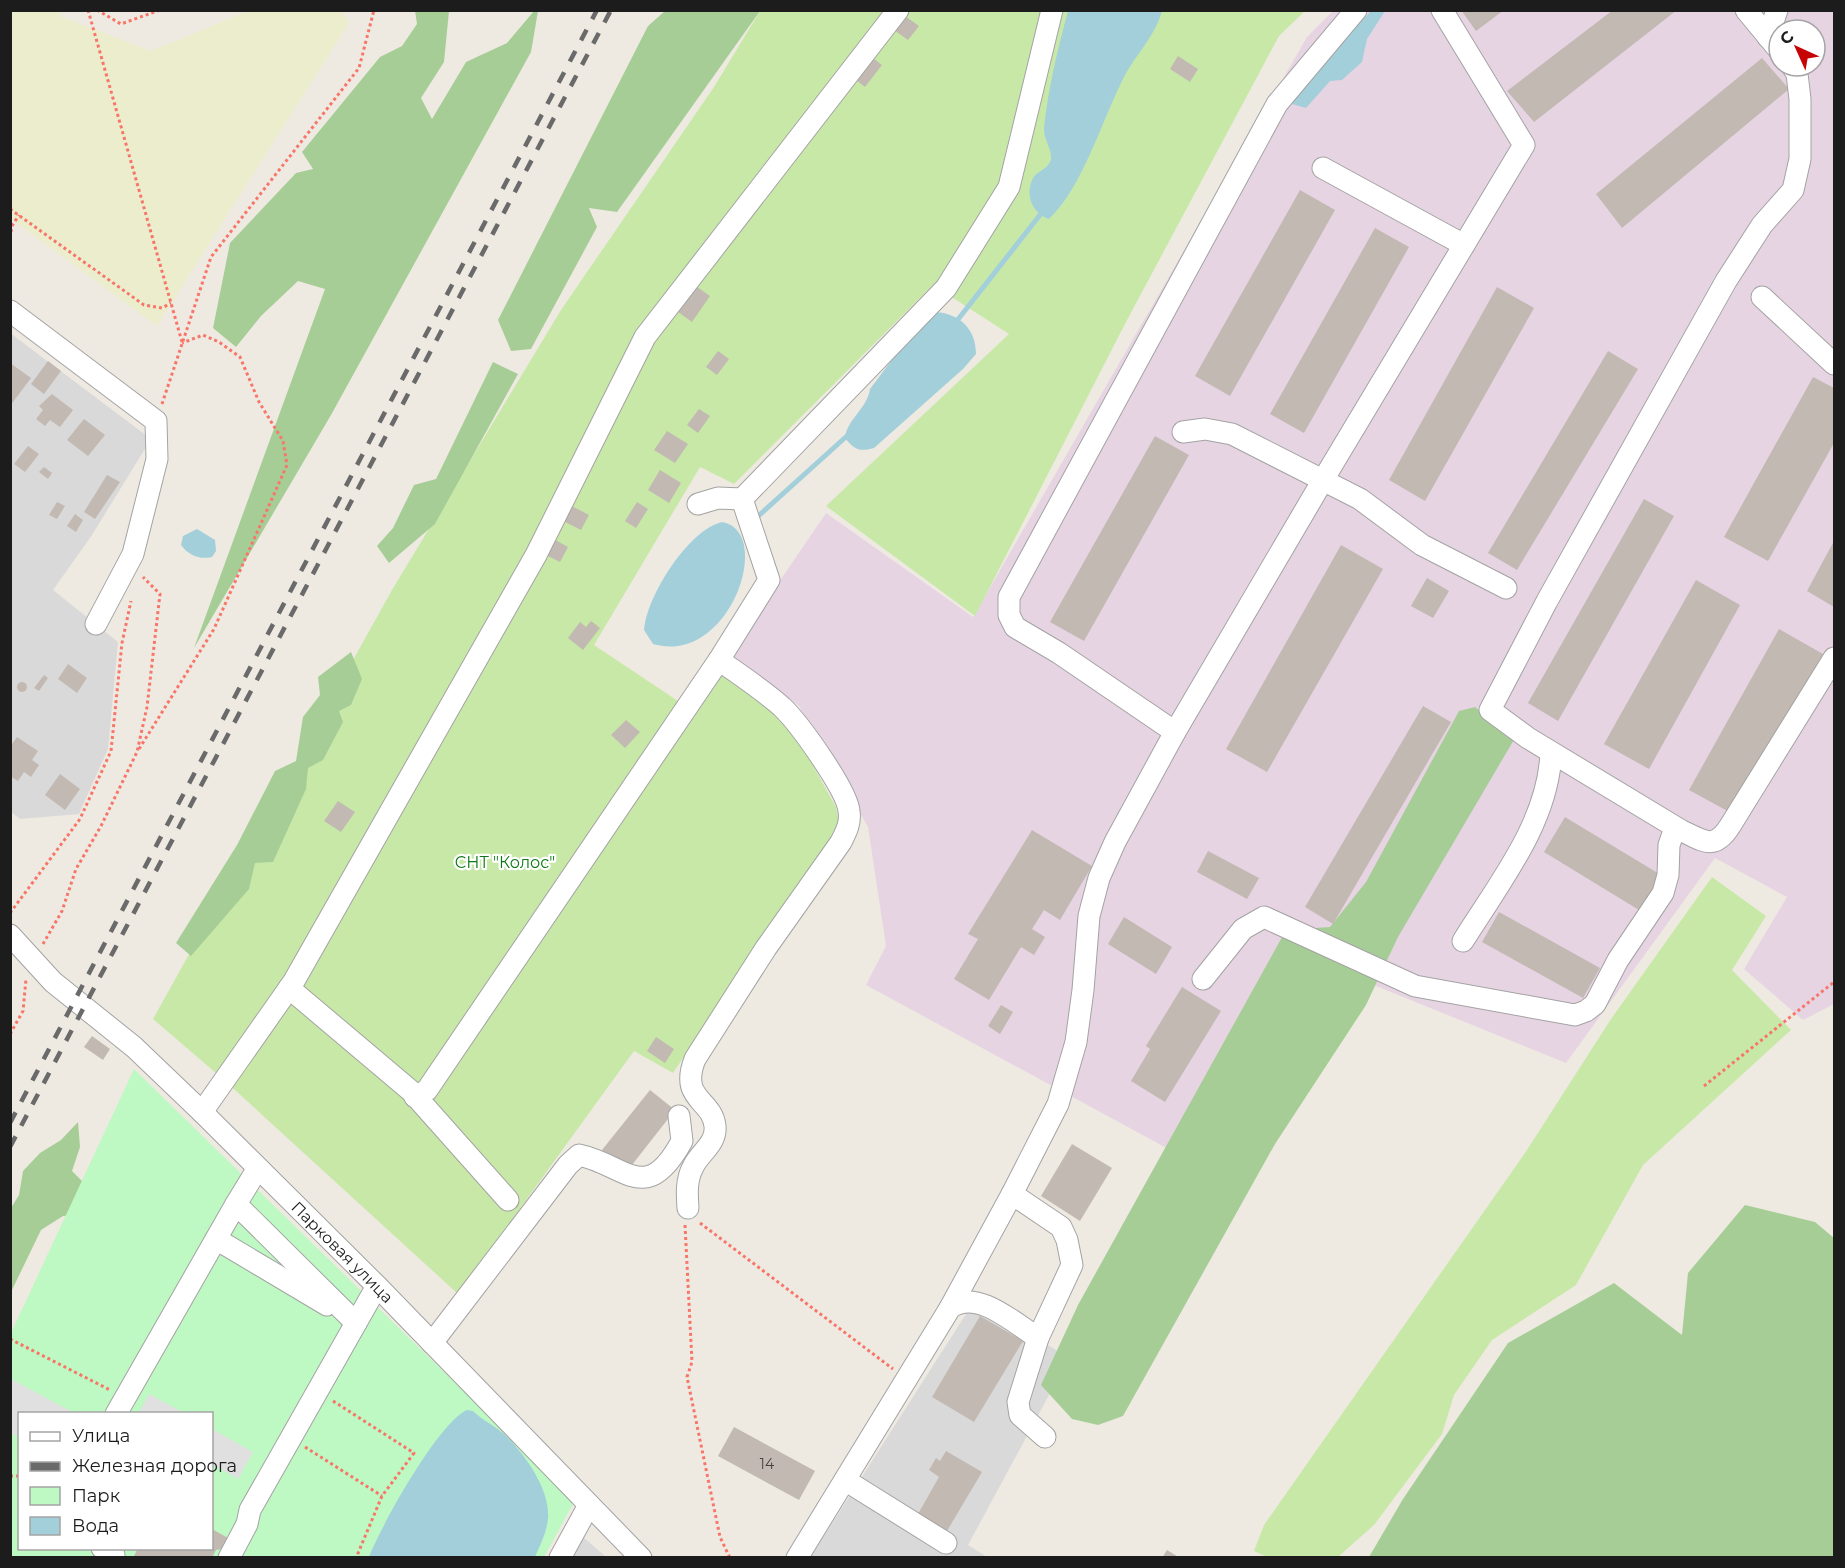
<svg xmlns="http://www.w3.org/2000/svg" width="1845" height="1568" font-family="Montserrat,sans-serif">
<rect width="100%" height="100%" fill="#eeeae2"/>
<!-- residential -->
<g fill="#dad9d9">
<path d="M10,333L151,439L92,535L53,590L118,642L108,749L79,814L20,819L10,811Z"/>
<path d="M975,1300L1069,1358L968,1545L987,1557L810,1558Z"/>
<path d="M567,1523L606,1557L549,1558Z"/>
</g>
<!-- industrial -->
<path fill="#e7d4e3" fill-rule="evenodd" d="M1333,11H1834V1004L1803,1020L1744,969L1787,897L1715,858L1566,1063L1376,986L1275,951L1172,1151L866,985L886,946L868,827L799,706L730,654L826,513L973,617L1307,37ZM1779,30H1815V66H1779Z"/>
<!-- farmland -->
<path fill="#ebedcd" d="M11,10L63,11L60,16L151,51L248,11H341L349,23L157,326L11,219Z"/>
<!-- grass -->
<g fill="#c8e8a8">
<path d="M760,11H1305L1279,36L1126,322L975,616L826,506L1009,334L933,285L734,484L700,467L594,645L693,711L719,672L791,726L836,807L840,826L673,1073L634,1051L458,1294L224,1080L153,1019L392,590L561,310L714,87Z"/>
<path d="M1712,877L1766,916L1732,970L1791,1030L1643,1165L1576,1285L1492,1340L1454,1395L1442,1434L1374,1525L1338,1557H1267L1254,1551L1264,1525L1525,1153L1611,1019Z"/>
</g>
<!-- forest -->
<g fill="#a7cd97">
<path d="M415,11H449L444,62L421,98L432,119L466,62L507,43L534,11H538L531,52L331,415L194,648L325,289L298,281L261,316L236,347L213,328L230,243L296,173L313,169L302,152L380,57L402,46L417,24Z"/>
<path d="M665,11H760L617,212L589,208L597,227L531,349L511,351L498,320L648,26Z"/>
<path d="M493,362L518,374L435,524L389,563L377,546L393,528L414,485L436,479Z"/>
<path d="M351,652L362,679L351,705L339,711L343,722L323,760L308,768L306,789L273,862L255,863L249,889L191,956L176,943L237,845L275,771L296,761L303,717L320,695L318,677Z"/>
<path d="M1475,707L1515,738L1398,937L1366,1005L1275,1144L1123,1416L1098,1425L1072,1419L1041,1385L1078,1305L1286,930L1330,927L1366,882L1459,711Z"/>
<path d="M78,1122L80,1147L72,1171L90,1189L88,1214L63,1216L41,1230L11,1292V1208L19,1195L23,1171L40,1153L61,1140Z"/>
<path d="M1745,1205L1815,1222L1834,1238V1557H1369L1403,1499L1508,1343L1614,1283L1682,1335L1688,1273Z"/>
</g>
<!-- park -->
<path fill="#bef8c2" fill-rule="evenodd" d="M134,1069L575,1500L544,1557L11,1558V1333ZM20,1414H212V1548H20Z"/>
<!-- parking -->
<g fill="#e0e0e0">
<path d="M11,1379L74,1413L20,1414L19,1438L11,1433Z"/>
<path d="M149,1394L184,1413H139Z"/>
<path d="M212,1429L253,1452L238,1479L212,1464Z"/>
</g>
<!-- water -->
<g fill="#a3cfdb">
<path d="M1068,11H1162C1155,36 1137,53 1125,75C1103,117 1083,187 1049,219C1033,214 1024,195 1033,178C1037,171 1049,169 1051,159C1052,149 1043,138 1044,128C1048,89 1058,48 1068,11Z"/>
<path d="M1371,11H1385L1367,39L1362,62L1342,80L1330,81L1306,108L1292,104L1329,54Z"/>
<path d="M936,312C960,314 976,329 976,354L963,369L874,448C859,452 855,450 845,438C847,419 867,409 870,389L907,340Z"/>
<path d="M722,522C775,531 730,666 653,644L644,630C646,597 688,530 722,522Z"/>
<path d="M197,529L215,540L216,551L212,557C200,560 188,555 181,545L183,536Z"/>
<path d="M467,1410L473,1411C483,1421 496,1426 506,1436C525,1455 550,1489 548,1518C547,1532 540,1545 535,1557H369C381,1526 438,1423 467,1410Z"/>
</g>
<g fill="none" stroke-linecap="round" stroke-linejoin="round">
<!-- stream -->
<g stroke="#a3cfdb" stroke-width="5">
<path d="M956,322L1043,211"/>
<path d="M755,519L848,435"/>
</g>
</g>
<!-- building -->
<g fill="#c2b9b2">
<path d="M1461,10H1504L1476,31Z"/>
<path d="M1613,10H1677L1534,122L1507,91Z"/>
<path d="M905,16L919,26L908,40L894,30Z"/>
<path d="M869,55L882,65L865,87L851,76Z"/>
<path d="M1178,56L1198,69L1190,82L1170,69Z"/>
<path d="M1762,58L1789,89L1622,228L1596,194Z"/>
<path d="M1300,190L1335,210L1230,396L1195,376Z"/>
<path d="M1375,228L1409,247L1304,433L1270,414Z"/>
<path d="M693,284L710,296L692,322L674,309Z"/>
<path d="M1497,287L1534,308L1425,501L1389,480Z"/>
<path d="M718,351L729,359L717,375L706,367Z"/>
<path d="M1608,351L1638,369L1517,570L1488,553Z"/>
<path d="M48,361L61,371L44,394L31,384Z"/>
<path d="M10,363L31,378L10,406Z"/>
<path d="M1813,377L1834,388V443L1768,561L1724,537Z"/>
<path d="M52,394L73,410L60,427L50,420L45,426L36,419L43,410L39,406Z"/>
<path d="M699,409L710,416L698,433L687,425Z"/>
<path d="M84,419L105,435L88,456L67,440Z"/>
<path d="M667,431L688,444L675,463L654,450Z"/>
<path d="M1155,436L1189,455L1084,641L1050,622Z"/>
<path d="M28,446L39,454L25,472L14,464Z"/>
<path d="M44,467L52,473L48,479L39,472Z"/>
<path d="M660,470L681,483L669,503L648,490Z"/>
<path d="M107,475L120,482L95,519L84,512Z"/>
<path d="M1644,499L1674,516L1558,721L1528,703Z"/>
<path d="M57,502L65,506L57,519L49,515Z"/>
<path d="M637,502L648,509L636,528L625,521Z"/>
<path d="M568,504L589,515L581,530L559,519Z"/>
<path d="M75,514L83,520L76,532L67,526Z"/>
<path d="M550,537L568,547L560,562L542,553Z"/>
<path d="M1834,541V607L1807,591Z"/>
<path d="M1341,545L1383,569L1267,772L1226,749Z"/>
<path d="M1427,578L1449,591L1433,618L1411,606Z"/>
<path d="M1696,580L1740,605L1649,769L1604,744Z"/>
<path d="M591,621L600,628L583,650L568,638L580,622L586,627Z"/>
<path d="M1779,629L1823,654L1733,814L1689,790Z"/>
<path d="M68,664L87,678L77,693L58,679Z"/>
<path d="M44,675L48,678L39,691L34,688Z"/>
<circle cx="22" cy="687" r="5"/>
<path d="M1423,706L1451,722L1333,924L1305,907Z"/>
<path d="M626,720L640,732L625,748L611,735Z"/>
<path d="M17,737L38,751L32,760L39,765L31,777L24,772L18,781L10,776V747Z"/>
<path d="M60,774L80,789L65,810L45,795Z"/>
<path d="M338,801L355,812L341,832L324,821Z"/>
<path d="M1565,817L1661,875L1639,910L1544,852Z"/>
<path d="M1032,830L1092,866L1060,920L1044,910L1032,929L1045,937L1034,955L1021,947L989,1000L954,979L978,939L968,934Z"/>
<path d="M1208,851L1259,878L1247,899L1197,872Z"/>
<path d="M1499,912L1600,968L1583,998L1482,942Z"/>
<path d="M1124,917L1172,947L1156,974L1108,944Z"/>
<path d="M1182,987L1221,1011L1165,1102L1131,1081L1150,1049L1146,1046Z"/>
<path d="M1001,1005L1013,1012L1000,1034L988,1026Z"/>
<path d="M92,1036L110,1049L103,1060L84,1047Z"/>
<path d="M656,1037L674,1049L665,1063L647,1051Z"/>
<path d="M650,1090L675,1110L628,1170L602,1150Z"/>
<path d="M1072,1144L1112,1168L1080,1221L1041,1196Z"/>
<path d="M980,1316L1023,1341L974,1422L932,1397Z"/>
<path d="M734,1427L815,1471L799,1500L718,1456Z"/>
<path d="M946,1451L982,1472L947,1531L918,1514L939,1477L929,1470L936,1458L940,1461Z"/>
<path d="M212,1529L228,1538L222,1549L216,1550L212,1558H133L138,1548H212Z"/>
<path d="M1167,1550L1180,1558H1162Z"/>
</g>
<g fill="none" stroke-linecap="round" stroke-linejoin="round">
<!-- minor casing -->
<g stroke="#a3a3a3" stroke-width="23">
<g id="minor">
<path d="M1746,10L1779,50"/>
<path d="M1768,37L1777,10"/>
<path d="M1792,66L1797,74L1800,99V159L1793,190L1762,225L1726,281L1547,601L1490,710L1528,738L1682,831C1704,841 1714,851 1730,826L1834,658"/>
<path d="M1323,168L1464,245"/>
<path d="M1762,297L1834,364"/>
<path d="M10,311L156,421L157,459L133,554L96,624"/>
<path d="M1183,432L1205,429L1232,434L1360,499L1422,545L1506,588"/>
<path d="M698,504L718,498L742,499"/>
<path d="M1175,732L1059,653L1015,627L1009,615V597L1277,104L1356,10"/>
<path id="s1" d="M10,935L53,982L134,1047L202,1112L377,1286L641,1558"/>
<path d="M1463,941C1499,883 1548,823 1551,753"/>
<path d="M1203,979L1243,929L1264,917L1415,986L1575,1015L1586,1011L1595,1004L1618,960L1663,893L1668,875L1669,845L1675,828"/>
<path d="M289,988L411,1091L508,1200"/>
<path d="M415,1097L427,1090L719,660L769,580L742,499L946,288L1009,187L1052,10"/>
<path d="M202,1112L294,981L536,555L645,337L898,10"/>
<path d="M236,1204L258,1168"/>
<path d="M688,1208C687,1194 686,1180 693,1167C699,1153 717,1144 715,1126C712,1099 679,1100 695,1059L766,948L841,842C846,832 851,823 849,811C847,790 799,723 782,707C763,690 740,675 719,660"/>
<path d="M216,1239L327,1305"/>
<path d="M950,1308L1012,1194"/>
<path d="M432,1343L568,1165L579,1155C626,1165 646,1207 682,1141L679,1116"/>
<path d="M116,1414L236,1204L356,1323"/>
<path d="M1045,1437L1020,1415L1018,1402L1038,1338L1072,1265L1067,1240L1061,1227L1012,1194L1058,1104L1076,1042L1083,990L1089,916L1099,878L1115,842L1175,732L1323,480L1524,145L1442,10"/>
<path d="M845,1480L946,1543"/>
<path d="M102,1548L114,1555L112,1558"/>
<path d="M229,1558L247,1524L250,1510L377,1286"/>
<path d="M560,1558L589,1505"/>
<path d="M797,1558L950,1308C977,1288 1014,1323 1038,1338"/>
</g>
</g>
<!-- path -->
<g stroke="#f87669" stroke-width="3" stroke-dasharray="3 3" stroke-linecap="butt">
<path d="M88,10L182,342"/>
<path d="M97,10L121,24L160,10"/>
<path d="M10,209L144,305L162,308L171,303"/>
<path d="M10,238L12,226L19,215"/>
<path d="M162,404L211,257L359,68L374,10"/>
<path d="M139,749L214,629L287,465L283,441L259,402L240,357L219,342L203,335L182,343"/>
<path d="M10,913L80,819L111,751L122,643L131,601"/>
<path d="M43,944L62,911L76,869L101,826L137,752L147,707L160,594L143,577"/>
<path d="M10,1034L23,1011L26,979"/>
<path d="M1704,1086L1834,982"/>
<path d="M700,1223L893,1369"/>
<path d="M685,1225L692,1362L687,1377L720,1537L730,1558"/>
<path d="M10,1339L110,1390"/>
<path d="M333,1401L414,1453L382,1496L356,1558"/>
<path d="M305,1447L382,1496"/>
<path d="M10,1476H20"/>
</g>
<!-- minor -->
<use href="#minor" stroke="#fff" stroke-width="21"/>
<!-- rail -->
<g stroke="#6a6a6a" stroke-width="4.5" stroke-dasharray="12 12" stroke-linecap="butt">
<path d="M10,1123L597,10"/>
<path d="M10,1147L611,10"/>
</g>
</g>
<g text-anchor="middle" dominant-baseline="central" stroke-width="4.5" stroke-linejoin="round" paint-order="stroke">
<!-- number labels -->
<g font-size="14" fill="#464342">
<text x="767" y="1464">14</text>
</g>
<!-- park labels -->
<g font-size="16" fill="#0d7814" stroke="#fff">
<text x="505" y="862">СНТ "Колос"</text>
</g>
<!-- street labels -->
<g font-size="16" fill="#1c1c1c" stroke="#fff">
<text stroke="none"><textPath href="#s1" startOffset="460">Парковая улица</textPath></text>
</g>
</g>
<!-- border -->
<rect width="1845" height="1568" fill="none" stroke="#1c1c1c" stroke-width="24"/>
<!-- legend -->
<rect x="18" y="1412" width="195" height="138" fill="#ffffff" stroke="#a4a4a4" stroke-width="1.5"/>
<rect x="30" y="1432" width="30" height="9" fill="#ffffff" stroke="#a4a4a4" stroke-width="1.5"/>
<text x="72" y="1442" font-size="18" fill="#1c1c1c">Улица</text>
<rect x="30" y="1462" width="30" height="9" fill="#6a6a6a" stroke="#a4a4a4" stroke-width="1.5"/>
<text x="72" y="1472" font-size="18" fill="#1c1c1c">Железная дорога</text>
<rect x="30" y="1487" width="30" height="18" fill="#bef8c2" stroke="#a4a4a4" stroke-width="1.5"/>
<text x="72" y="1502" font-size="18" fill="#1c1c1c">Парк</text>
<rect x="30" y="1517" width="30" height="18" fill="#a3cfdb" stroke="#a4a4a4" stroke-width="1.5"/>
<text x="72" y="1532" font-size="18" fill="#1c1c1c">Вода</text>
<!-- north arrow -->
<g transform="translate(1797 48) rotate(315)"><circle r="28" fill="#ffffff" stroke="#a4a4a4" stroke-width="1.5"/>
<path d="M0-4.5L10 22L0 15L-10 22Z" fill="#c60305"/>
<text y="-9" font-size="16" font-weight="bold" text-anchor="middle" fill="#1c1c1c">С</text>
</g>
</svg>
